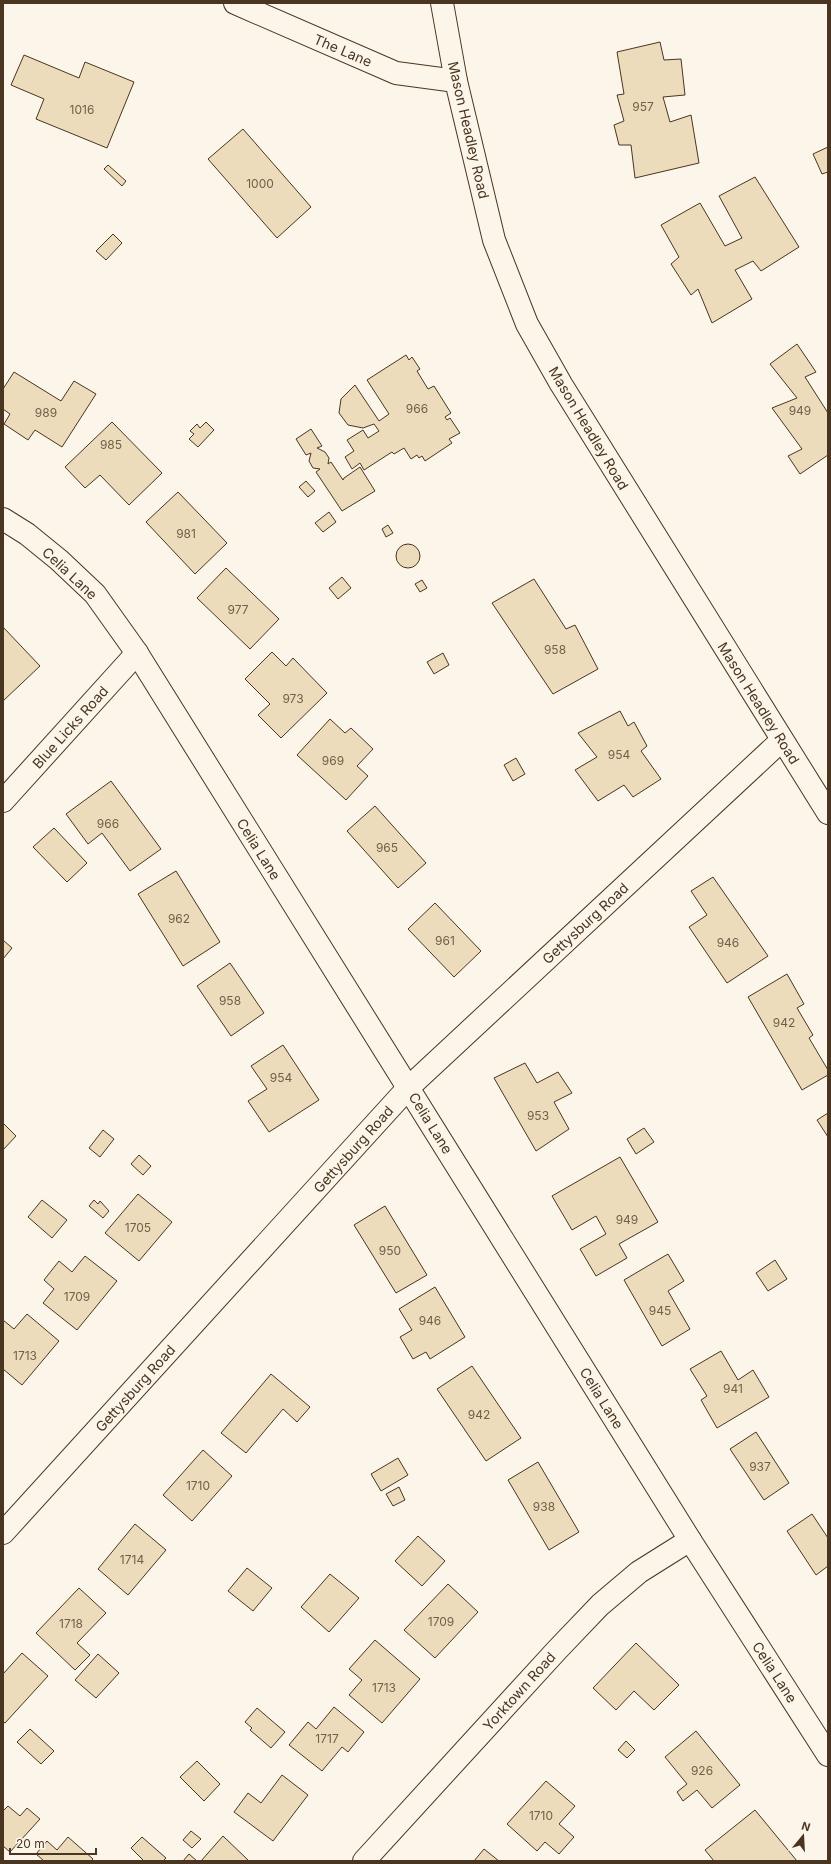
<svg xmlns="http://www.w3.org/2000/svg" width="831" height="1864" font-family="Inter,sans-serif">
<rect width="100%" height="100%" fill="#fbf6e9"/>
<!-- building -->
<g fill="#ecdcbc" stroke="#4a3520">
<path d="M660,42L664,60L681,59L685,95L663,97L670,122L691,115L699,163L635,178L631,145H619L614,125L624,121L617,95L624,94L617,52Z"/>
<path d="M24,55L79,78L85,62L134,82L107,148L36,119L44,99L11,85Z"/>
<path d="M243,129L311,207L277,238L208,159Z"/>
<path d="M828,147V172L822,174L813,154Z"/>
<path d="M108,165L126,181L122,186L104,169Z"/>
<path d="M755,177L799,247L761,271L753,261L735,270L752,299L712,323L698,289L691,295L671,264L679,257L661,225L700,203L725,246L742,238L719,196Z"/>
<path d="M113,234L122,243L106,260L96,251Z"/>
<path d="M797,344L816,372L805,377L828,413V455L800,474L788,456L802,449L772,408L797,398L770,364Z"/>
<path d="M406,355L409,360L412,357L420,369L417,371L428,389L434,386L451,413L445,417L447,420L450,418L460,433L449,439L452,443L425,461L422,456L419,458L417,455L411,459L404,448L394,454L392,452L364,470L360,463L352,469L345,457L354,451L347,440L363,430L368,438L379,431L374,424L363,428L348,425L339,413L341,399L355,385L379,421L389,414L367,380Z"/>
<path d="M14,372L61,401L74,381L96,394L62,447L35,430L28,440L4,424L10,414L3,409V389Z"/>
<path d="M112,422L162,473L129,505L100,475L85,488L65,467Z"/>
<path d="M206,422L214,430L198,447L189,439L194,434L190,431L197,424L200,428Z"/>
<path d="M311,429L322,446L317,448L325,452L329,458L328,464L331,462L343,480L344,478L360,467L375,491L342,511L316,472L320,469L313,468L309,461L311,453L306,455L296,439Z"/>
<path d="M306,481L315,491L308,497L299,487Z"/>
<path d="M178,492L227,543L195,574L146,522Z"/>
<path d="M329,512L336,522L323,532L315,523Z"/>
<path d="M388,525L393,533L386,537L382,529Z"/>
<circle cx="408" cy="556" r="12"/>
<path d="M226,568L279,619L250,649L197,598Z"/>
<path d="M342,577L351,588L338,599L329,588Z"/>
<path d="M534,579L566,629L575,625L598,669L553,694L492,603Z"/>
<path d="M422,580L427,588L420,592L415,584Z"/>
<path d="M3,627L40,666L3,701Z"/>
<path d="M272,652L286,666L293,658L327,693L281,738L258,715L270,704L245,679Z"/>
<path d="M443,653L449,665L434,674L427,662Z"/>
<path d="M620,711L628,726L634,722L647,746L641,751L661,779L633,797L624,785L598,801L575,770L597,757L578,733Z"/>
<path d="M330,719L345,733L351,728L373,749L357,766L368,776L346,800L297,755Z"/>
<path d="M516,758L525,774L513,781L504,765Z"/>
<path d="M111,781L161,849L130,871L102,833L88,844L66,814Z"/>
<path d="M375,806L426,863L398,888L347,831Z"/>
<path d="M54,828L87,863L67,882L33,847Z"/>
<path d="M176,871L220,942L183,966L138,894Z"/>
<path d="M713,877L768,956L727,983L689,927L707,915L691,891Z"/>
<path d="M435,903L481,951L454,977L408,929Z"/>
<path d="M3,940L12,948L3,959Z"/>
<path d="M230,963L264,1013L231,1036L197,986Z"/>
<path d="M787,974L804,1004L797,1008L813,1035L809,1038L828,1070V1075L802,1090L748,997Z"/>
<path d="M283,1045L319,1100L269,1132L248,1101L267,1089L251,1066Z"/>
<path d="M525,1063L537,1083L558,1072L572,1093L554,1102L569,1129L536,1151L494,1078Z"/>
<path d="M828,1113V1137L817,1120Z"/>
<path d="M3,1123L16,1136L3,1150Z"/>
<path d="M644,1128L654,1142L636,1154L627,1139Z"/>
<path d="M103,1130L114,1139L100,1157L89,1148Z"/>
<path d="M139,1155L151,1166L143,1175L131,1164Z"/>
<path d="M620,1157L658,1222L619,1244L627,1258L596,1276L580,1249L606,1234L596,1216L572,1230L552,1196Z"/>
<path d="M138,1194L172,1222L139,1261L105,1233Z"/>
<path d="M42,1200L67,1220L52,1238L28,1217Z"/>
<path d="M94,1200L98,1204L100,1201L109,1211L103,1218L89,1206Z"/>
<path d="M385,1206L427,1275L396,1293L354,1225Z"/>
<path d="M668,1254L684,1281L668,1291L690,1329L662,1346L624,1280Z"/>
<path d="M85,1256L117,1281L77,1330L43,1303L54,1289L44,1280L59,1261L72,1272Z"/>
<path d="M775,1260L787,1279L768,1291L756,1273Z"/>
<path d="M435,1287L465,1337L430,1359L426,1352L413,1359L400,1337L412,1330L399,1309Z"/>
<path d="M27,1314L59,1341L22,1385L3,1369V1320L14,1329Z"/>
<path d="M721,1351L738,1380L753,1370L769,1397L717,1428L701,1400L707,1396L690,1369Z"/>
<path d="M472,1366L521,1438L486,1461L437,1389Z"/>
<path d="M271,1374L310,1407L297,1422L283,1409L246,1453L221,1433Z"/>
<path d="M756,1432L789,1483L764,1500L730,1449Z"/>
<path d="M203,1450L232,1476L192,1521L163,1495Z"/>
<path d="M398,1458L408,1475L381,1491L371,1474Z"/>
<path d="M538,1462L579,1532L549,1550L508,1480Z"/>
<path d="M399,1487L405,1500L393,1506L386,1494Z"/>
<path d="M812,1514L828,1538V1566L816,1575L787,1531Z"/>
<path d="M135,1524L166,1550L128,1595L98,1569Z"/>
<path d="M418,1536L445,1561L422,1586L395,1561Z"/>
<path d="M247,1568L272,1588L253,1611L228,1591Z"/>
<path d="M330,1574L359,1598L329,1632L301,1607Z"/>
<path d="M448,1584L478,1612L435,1658L404,1630Z"/>
<path d="M79,1588L106,1613L77,1643L90,1655L75,1670L36,1633Z"/>
<path d="M375,1640L420,1679L382,1723L349,1695L362,1680L349,1669Z"/>
<path d="M636,1643L679,1685L654,1710L634,1691L616,1710L593,1688Z"/>
<path d="M22,1653L48,1676L5,1723L3,1722V1674Z"/>
<path d="M98,1654L119,1673L96,1698L75,1680Z"/>
<path d="M334,1707L364,1732L348,1752L342,1747L322,1771L289,1745L308,1722L316,1729Z"/>
<path d="M257,1708L285,1732L271,1748L250,1730L252,1728L245,1722Z"/>
<path d="M30,1729L54,1751L41,1764L17,1742Z"/>
<path d="M696,1731L740,1785L712,1808L697,1790L683,1801L677,1792L687,1784L665,1757Z"/>
<path d="M626,1741L635,1750L627,1758L618,1750Z"/>
<path d="M197,1761L220,1784L204,1801L180,1777Z"/>
<path d="M282,1775L308,1795L273,1841L234,1812L248,1793L261,1803Z"/>
<path d="M546,1781L575,1806L559,1824L574,1837L559,1854L545,1842L537,1851L507,1824Z"/>
<path d="M8,1806L20,1816L27,1808L40,1819L10,1852L3,1846V1811Z"/>
<path d="M755,1810L797,1861H714L705,1850Z"/>
<path d="M191,1831L201,1839L192,1848L183,1840Z"/>
<path d="M223,1836L248,1860L247,1861H201Z"/>
<path d="M68,1837L93,1859L91,1861H44L36,1854L47,1841L57,1850Z"/>
<path d="M142,1837L166,1858L163,1861H144L131,1848Z"/>
<path d="M484,1849L499,1861H474Z"/>
<path d="M189,1854L197,1861H183Z"/>
</g>
<g fill="none" stroke-linecap="round" stroke-linejoin="round">
<!-- minor casing -->
<g stroke="#4a3520" stroke-width="24">
<g id="minor">
<path d="M235,3L396,73L456,81"/>
<path d="M3,519L27,534L59,560L95,594L137,653L690,1540L828,1755"/>
<path d="M3,801L137,653"/>
<path d="M3,1533L408,1088L782,740"/>
<path d="M364,1861L557,1650L600,1605L639,1572L690,1540"/>
</g>
</g>
<!-- major casing -->
<g stroke="#4a3520" stroke-width="24">
<path id="major" d="M442,3L456,81L494,240L527,324L561,384L828,813"/>
</g>
<!-- minor -->
<use href="#minor" stroke="#fbf6e9" stroke-width="22"/>
<!-- major -->
<use href="#major" stroke="#fbf6e9" stroke-width="22"/>
</g>
<g text-anchor="middle" dominant-baseline="central" stroke-width="3" stroke-linejoin="round" paint-order="stroke">
<!-- number labels -->
<g font-size="12" fill="#725f47">
<text x="643" y="106">957</text>
<text x="82" y="109">1016</text>
<text x="260" y="183">1000</text>
<text x="417" y="408">966</text>
<text x="800" y="410">949</text>
<text x="46" y="412">989</text>
<text x="111" y="444">985</text>
<text x="186" y="533">981</text>
<text x="238" y="609">977</text>
<text x="555" y="649">958</text>
<text x="293" y="698">973</text>
<text x="619" y="754">954</text>
<text x="333" y="760">969</text>
<text x="108" y="823">966</text>
<text x="387" y="847">965</text>
<text x="179" y="918">962</text>
<text x="445" y="940">961</text>
<text x="728" y="942">946</text>
<text x="230" y="1000">958</text>
<text x="784" y="1022">942</text>
<text x="281" y="1077">954</text>
<text x="538" y="1115">953</text>
<text x="627" y="1219">949</text>
<text x="138" y="1227">1705</text>
<text x="390" y="1250">950</text>
<text x="77" y="1296">1709</text>
<text x="660" y="1310">945</text>
<text x="430" y="1320">946</text>
<text x="25" y="1355">1713</text>
<text x="733" y="1388">941</text>
<text x="479" y="1414">942</text>
<text x="760" y="1466">937</text>
<text x="198" y="1485">1710</text>
<text x="544" y="1506">938</text>
<text x="132" y="1559">1714</text>
<text x="441" y="1621">1709</text>
<text x="71" y="1623">1718</text>
<text x="384" y="1687">1713</text>
<text x="327" y="1738">1717</text>
<text x="702" y="1770">926</text>
<text x="541" y="1815">1710</text>
</g>
<!-- street labels -->
<g font-size="14" fill="#4a3520" stroke="#fbf6e9">
<text transform="translate(343 50) rotate(23)">The Lane</text>
<text transform="translate(469 130) rotate(77)">Mason Headley Road</text>
<text transform="translate(589 428) rotate(59)">Mason Headley Road</text>
<text transform="translate(70 573) rotate(43)">Celia Lane</text>
<text transform="translate(759 703) rotate(58)">Mason Headley Road</text>
<text transform="translate(70 727) rotate(-48)">Blue Licks Road</text>
<text transform="translate(259 849) rotate(58)">Celia Lane</text>
<text transform="translate(585 923) rotate(-43)">Gettysburg Road</text>
<text transform="translate(431 1123) rotate(58)">Celia Lane</text>
<text transform="translate(353 1149) rotate(-48)">Gettysburg Road</text>
<text transform="translate(135 1388) rotate(-48)">Gettysburg Road</text>
<text transform="translate(602 1398) rotate(58)">Celia Lane</text>
<text transform="translate(775 1672) rotate(57)">Celia Lane</text>
<text transform="translate(519 1691) rotate(-48)">Yorktown Road</text>
</g>
</g>
<!-- border -->
<rect width="831" height="1864" fill="none" stroke="#4a3520" stroke-width="8"/>
<!-- north arrow -->
<g transform="translate(803 1836) rotate(18)" stroke="#fbf6e9" stroke-width="3" paint-order="stroke">
<path d="M0-3L7 15L0 10L-7 15Z" fill="#4a3520"/>
<text y="-6" font-size="11" font-weight="bold" text-anchor="middle" fill="#4a3520">N</text>
</g>
<!-- scale -->
<path d="M10 1848v6h86v-6" fill="none" stroke="#4a3520" stroke-width="2"/>
<text x="16" y="1848" font-size="12" fill="#4a3520" stroke="#fbf6e9" stroke-width="3" paint-order="stroke">20 m</text>
</svg>
